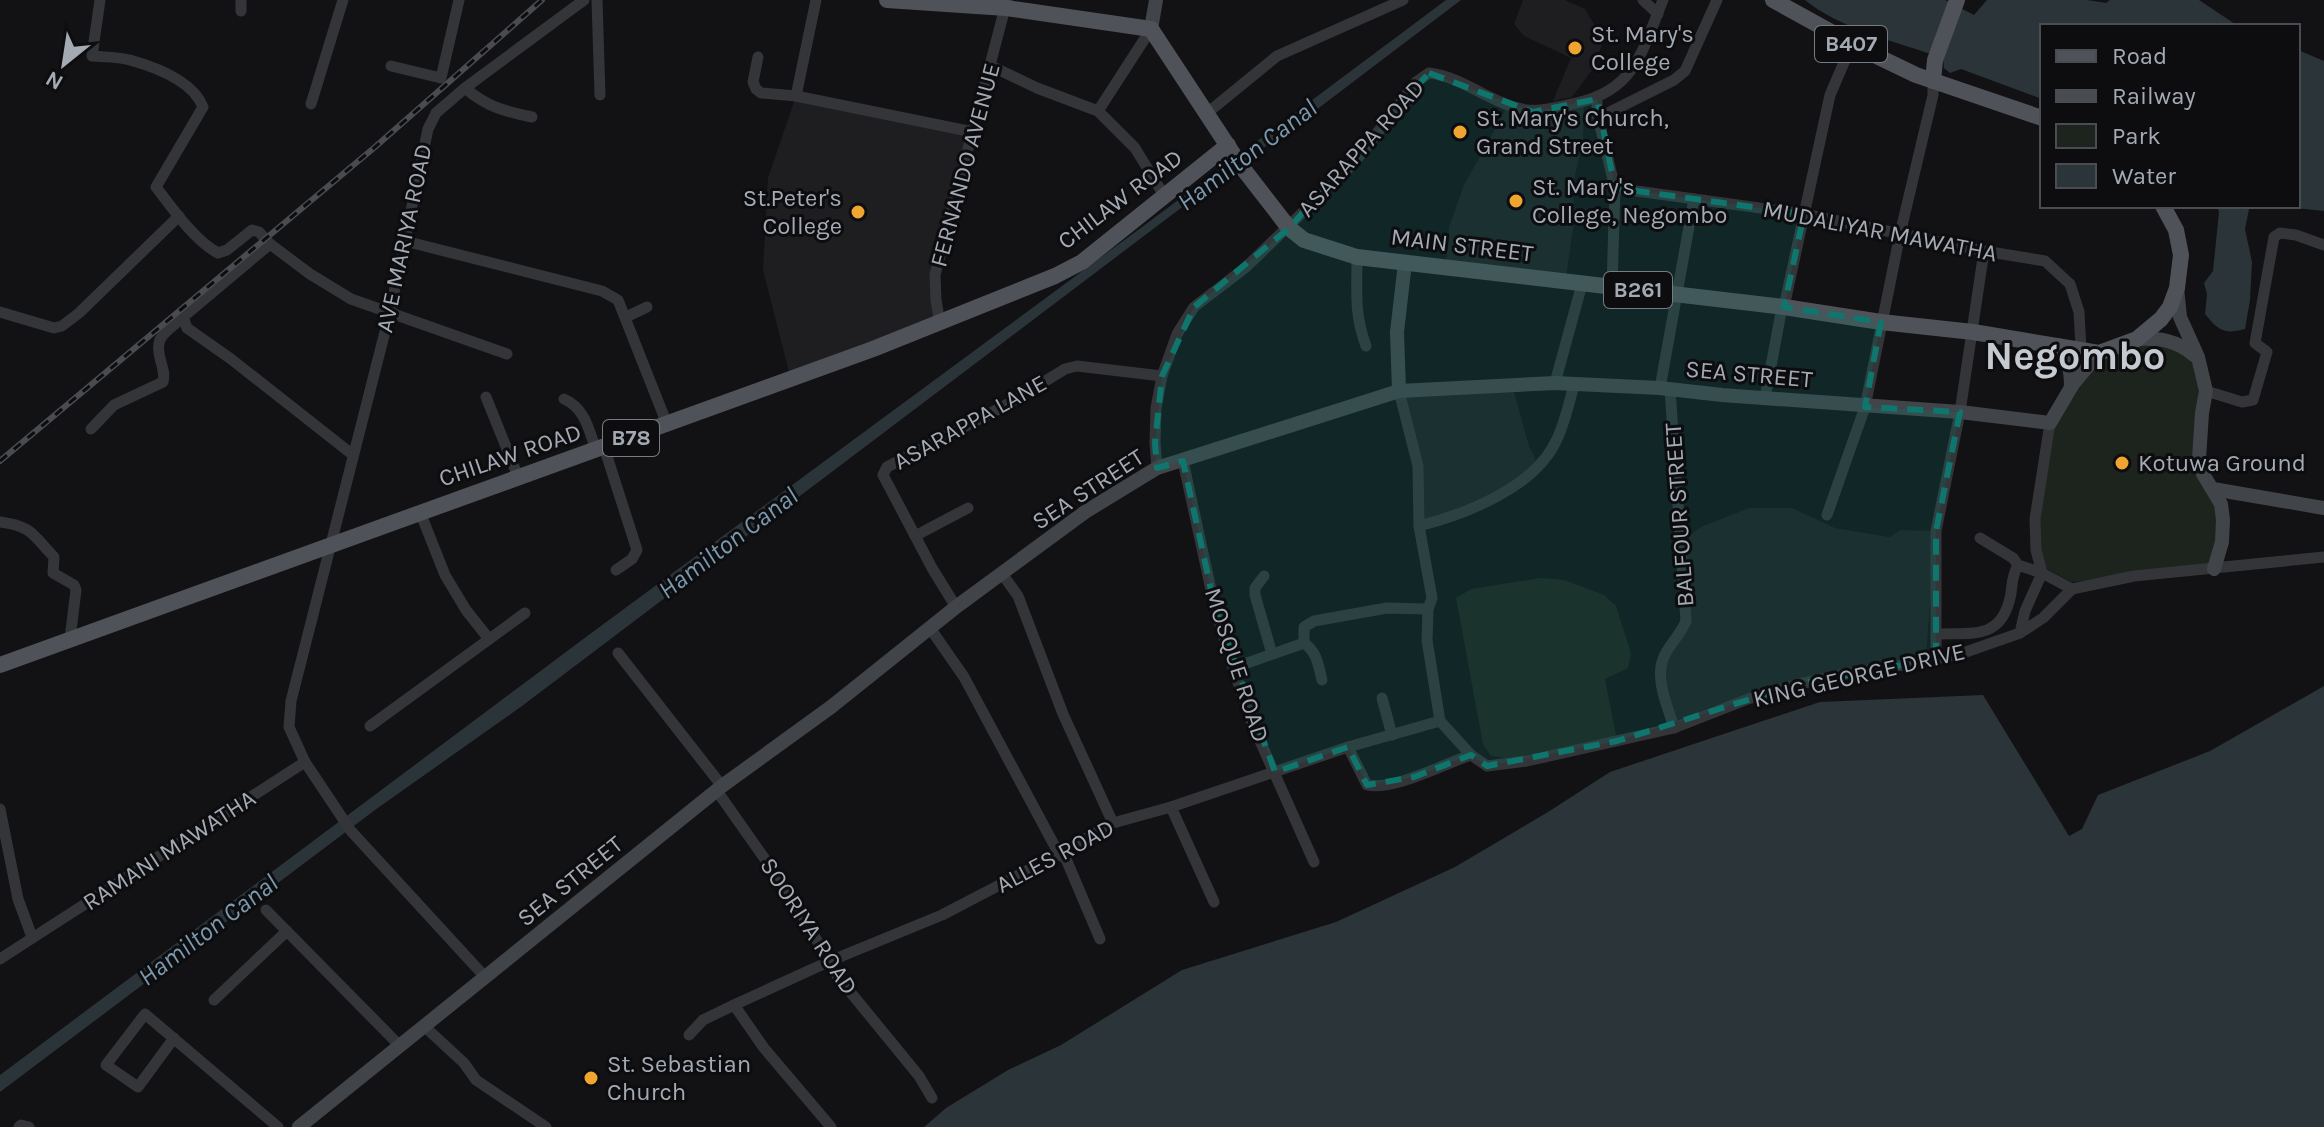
<svg xmlns="http://www.w3.org/2000/svg" width="2324" height="1127" font-family="Karla,sans-serif">
<rect width="100%" height="100%" fill="#121214"/>
<!-- built -->
<g fill="#1e1e21">
<path d="M1523,0H1565L1585,9L1601,36L1602,44L1595,66L1572,97L1553,101L1571,58L1524,36L1514,24Z"/>
<path d="M796,96L973,132L935,275L940,324L790,376L763,270L768,178Z"/>
<path d="M1584,103L1583,141L1572,188L1575,214L1566,278L1446,264L1449,227L1464,185L1508,105L1533,112Z"/>
<path d="M1512,385L1529,446L1535,458V469L1497,497L1419,526L1418,466L1399,391Z"/>
<path d="M1749,508H1792L1835,528L1889,537L1901,530L1936,531L1926,656L1748,699L1674,728L1659,674L1686,621L1681,541L1701,527Z"/>
</g>
<!-- green -->
<g fill="#1d241d">
<path d="M2137,339L2177,343L2204,375L2199,459L2221,504L2214,569L2071,582L2044,567L2030,545L2050,423L2099,353Z"/>
<path d="M1541,578L1564,580L1604,595L1616,606L1631,653L1628,668L1605,679L1617,741L1527,761L1491,756L1483,744L1456,598L1471,589Z"/>
</g>
<!-- water -->
<g fill="#2b3439">
<path d="M1446,0H1461L1295,126L1222,177L522,706L375,810L0,1092V1075L590,634L1138,230Z"/>
<path d="M1805,0H1945L1974,15L1987,0H2087L2106,3L2110,0H2199L2238,26H2042V99L1961,69L1950,73L1944,68L1943,58C1900,43 1840,29 1805,0Z"/>
<path d="M2298,50L2324,61V211L2276,206H2298Z"/>
<path d="M2217,206H2254L2249,209L2245,229L2252,262L2250,300L2245,329C2224,335 2218,330 2205,314L2207,294L2204,283L2213,271L2219,212Z"/>
<path d="M2324,686V1127H924L946,1108L1008,1070L1061,1045L1182,970L1336,922L1455,867L1548,812L1610,772L1820,702L1983,695L2069,836L2082,829L2098,795L2210,751Z"/>
</g>
<g fill="none" stroke-linecap="round" stroke-linejoin="round">
<!-- street -->
<g stroke="#333539" stroke-width="11">
<path d="M100,0L92,56C105,57 119,57 130,60C155,67 193,81 203,107L156,187C172,208 195,241 218,253L227,250L252,230L259,232L270,244L310,274L351,299L507,354"/>
<path d="M597,0L600,95"/>
<path d="M1643,0L1658,14"/>
<path d="M241,11V0"/>
<path d="M758,57L753,82L756,89L761,93L796,96L973,132"/>
<path d="M391,66L441,78L459,0"/>
<path d="M991,66L1037,88L1098,111L1135,148L1165,197"/>
<path d="M465,88C487,107 504,111 532,117"/>
<path d="M796,96L816,0"/>
<path d="M1597,99V113L1615,188L1612,287"/>
<path d="M311,104L343,0"/>
<path d="M1098,111L1151,29"/>
<path d="M1206,114L1277,56L1403,0"/>
<path d="M1598,118L1674,80L1685,71L1717,0"/>
<path d="M1615,188L1804,214L1984,251L2045,261L2070,284L2079,312L2081,349"/>
<path d="M405,241L602,291L618,300L667,424"/>
<path d="M270,244L183,317L187,328L231,359L353,455"/>
<path d="M1357,257C1357,291 1354,314 1366,346"/>
<path d="M1784,307L1830,95L1852,44"/>
<path d="M0,312L54,328L62,326L79,313L179,216"/>
<path d="M626,317L647,307"/>
<path d="M940,324L936,300L935,275L1007,0"/>
<path d="M1555,383L1582,284"/>
<path d="M1660,388L1694,199"/>
<path d="M1670,389L1686,621C1680,636 1667,647 1663,659C1655,680 1668,707 1674,728"/>
<path d="M1399,391L1418,466L1419,526L1432,598L1428,609L1427,640L1440,721L1471,755L1487,766L1527,761L1674,728L1748,699L1799,684L1850,673L1916,663L1963,653L2020,633L2025,611L2042,573L2036,550L2035,519L2050,423"/>
<path d="M2206,391L2242,402L2253,400L2267,352L2255,343L2274,237L2280,233L2296,235L2324,245"/>
<path d="M486,397L519,479"/>
<path d="M1765,398L1782,307"/>
<path d="M564,399C585,408 589,430 596,450"/>
<path d="M91,429L114,405L163,382C165,374 163,370 161,362C153,335 165,334 183,317"/>
<path d="M604,447L637,550L632,559L616,570"/>
<path d="M1183,461L1215,608L1233,668L1252,723L1314,862"/>
<path d="M1157,468L1155,443L1156,408L1162,376L1177,334L1194,307L1245,268L1354,163L1416,82L1429,73C1457,76 1481,95 1508,105C1531,114 1544,110 1567,105C1634,94 1640,56 1663,0"/>
<path d="M420,512L445,575L466,610L489,639"/>
<path d="M1827,515L1865,407L1900,234L1933,95V81"/>
<path d="M0,522C32,526 33,535 54,557L53,573L74,585L76,590L70,639"/>
<path d="M1419,526C1466,514 1536,487 1557,439C1565,422 1569,403 1574,385"/>
<path d="M915,536L968,508"/>
<path d="M1980,538L2013,558L2018,565L2042,573L2072,589L2134,576L2324,557"/>
<path d="M1003,575L1018,596L1063,714L1113,823"/>
<path d="M1264,576L1255,588V595L1272,654"/>
<path d="M956,607L932,568L883,475L887,467L1008,404L1065,369L1077,366L1162,376"/>
<path d="M930,628L964,677L1059,854L1066,859L1100,939"/>
<path d="M2020,633L2043,618L2072,589"/>
<path d="M1936,634C1968,632 1998,641 2009,602C2014,587 2009,582 2018,565"/>
<path d="M1304,643C1317,652 1318,664 1322,680"/>
<path d="M618,653L722,786"/>
<path d="M1936,659V531L1960,412L1984,251"/>
<path d="M1233,668L1304,643V627L1314,621L1387,608L1428,609"/>
<path d="M1382,698L1392,735"/>
<path d="M370,726L525,613"/>
<path d="M1348,747L1367,785C1393,791 1444,764 1471,755"/>
<path d="M717,791L793,899L838,977L919,1076L932,1098"/>
<path d="M1171,807L1214,902"/>
<path d="M0,809L18,899L32,937"/>
<path d="M266,910L400,1046"/>
<path d="M0,959L305,762"/>
<path d="M486,978L351,831L305,762L289,727L291,701L390,312L428,129L436,113L465,88L584,0"/>
<path d="M214,1000L287,931"/>
<path d="M734,1005L764,1048L831,1127"/>
<path d="M425,1027L464,1063L476,1080L546,1127"/>
<path d="M689,1035L703,1020L734,1005L830,961L942,915L1059,854L1113,823L1171,807L1348,747L1440,721"/>
<path d="M174,1038L138,1087L106,1065L145,1014L278,1127"/>
<path d="M19,1127L21,1125L29,1127"/>
</g>
<!-- secondary -->
<g stroke="#414449" stroke-width="14">
<path d="M1151,29L1156,0"/>
<path d="M2177,288L2180,317L2198,357L2206,391L2202,413L2199,459L2203,474L2221,504L2223,520L2222,542L2214,569"/>
<path d="M2137,339C2160,338 2176,340 2194,355"/>
<path d="M2058,345C2068,359 2071,369 2071,387"/>
<path d="M1399,391L1397,332L1405,263"/>
<path d="M2213,489L2324,508"/>
<path d="M299,1127L722,786L831,707L956,607L1085,512L1157,468L1399,391L1555,383L1660,388L1722,395L1960,412L2050,423L2073,384L2099,353"/>
</g>
<!-- primary -->
<g stroke="#4f5258" stroke-width="16">
<path d="M887,0L1006,8L1151,29L1241,166L1289,228L1304,240L1357,257L1784,307L1881,322L1973,332L2099,353L2137,339L2161,319L2170,307L2177,288L2181,255L2176,230L2163,206"/>
<path d="M1773,0L1862,49L1916,75L2042,118"/>
<path d="M1933,81L1935,60L1957,0"/>
<path d="M0,665L873,349L1055,276L1082,262L1228,145"/>
</g>
<!-- rail casing -->
<g stroke="#484b50" stroke-width="6">
<path id="rail" d="M0,461L375,147L542,0"/>
</g>
<!-- rail -->
<use href="#rail" stroke="#0d0d0f" stroke-width="3" stroke-dasharray="9" stroke-linecap="butt"/>
</g>
<!-- marked area -->
<path fill="#0f766e" fill-opacity="0.2" stroke="#0f766e" stroke-width="6" stroke-dasharray="16 10" stroke-linejoin="round" d="M1429,73L1533,112L1597,99L1615,188L1804,214L1784,307L1881,322L1865,407L1960,412L1936,531V659L1799,684L1617,741L1487,766L1471,755L1414,777L1367,785L1348,747L1275,772L1215,608L1183,461L1157,468L1155,443L1162,376L1194,307L1289,228Z"/>
<!-- markers -->
<g fill="#efa52f" stroke="#0d0d0f" stroke-width="3">
<circle cx="1575" cy="48" r="8"/>
<circle cx="1460" cy="132" r="8"/>
<circle cx="1516" cy="201" r="8"/>
<circle cx="858" cy="212" r="8"/>
<circle cx="2122" cy="463" r="8"/>
<circle cx="591" cy="1078" r="8"/>
</g>
<g text-anchor="middle" dominant-baseline="central" stroke-width="6" stroke-linejoin="round" paint-order="stroke">
<!-- shield labels -->
<g fill="#0d0d0f" stroke="#777b82" stroke-width="2">
<rect x="1815" y="26" width="72" height="36" rx="6"/>
<rect x="1604" y="272" width="68" height="36" rx="6"/>
<rect x="603" y="420" width="56" height="36" rx="6"/>
</g>
<g font-size="22" font-weight="bold" fill="#a4aab4">
<text x="1851" y="44">B407</text>
<text x="1638" y="290">B261</text>
<text x="631" y="438">B78</text>
</g>
<!-- poi labels -->
<g font-size="24" fill="#a4aab4" stroke="#0d0d0f" text-anchor="start">
<text x="1591" y="34">St. Mary's<tspan x="1591" dy="28">College</tspan></text>
<text x="1476" y="118">St. Mary's Church,<tspan x="1476" dy="28">Grand Street</tspan></text>
<text x="1532" y="187">St. Mary's<tspan x="1532" dy="28">College, Negombo</tspan></text>
<text x="842" y="198" text-anchor="end">St.Peter's<tspan x="842" dy="28">College</tspan></text>
<text x="2138" y="463">Kotuwa Ground</text>
<text x="607" y="1064">St. Sebastian<tspan x="607" dy="28">Church</tspan></text>
</g>
<!-- street labels -->
<g font-size="24" fill="#a4aab4" stroke="#0d0d0f">
<text transform="translate(1361 148) rotate(-48)">ASARAPPA ROAD</text>
<text transform="translate(965 165) rotate(-75)">FERNANDO AVENUE</text>
<text transform="translate(1120 199) rotate(-37)">CHILAW ROAD</text>
<text transform="translate(1880 231) rotate(11)">MUDALIYAR MAWATHA</text>
<text transform="translate(404 238) rotate(-78)">AVE MARIYA ROAD</text>
<text transform="translate(1462 245) rotate(7)">MAIN STREET</text>
<text transform="translate(1749 374) rotate(5)">SEA STREET</text>
<text transform="translate(970 422) rotate(-29)">ASARAPPA LANE</text>
<text transform="translate(510 455) rotate(-19)">CHILAW ROAD</text>
<text transform="translate(1088 489) rotate(-33)">SEA STREET</text>
<text transform="translate(1679 515) rotate(-94)">BALFOUR STREET</text>
<text transform="translate(1237 665) rotate(72)">MOSQUE ROAD</text>
<text transform="translate(1859 675) rotate(-13)">KING GEORGE DRIVE</text>
<text transform="translate(169 850) rotate(-33)">RAMANI MAWATHA</text>
<text transform="translate(1055 856) rotate(-28)">ALLES ROAD</text>
<text transform="translate(570 881) rotate(-39)">SEA STREET</text>
<text transform="translate(809 926) rotate(57)">SOORIYA ROAD</text>
</g>
<!-- water labels -->
<g font-size="26" font-style="italic" fill="#7b9ab0" stroke="#0d0d0f">
<text transform="translate(1247 155) rotate(-37)">Hamilton Canal</text>
<text transform="translate(728 543) rotate(-37)">Hamilton Canal</text>
<text transform="translate(208 930) rotate(-37)">Hamilton Canal</text>
</g>
<!-- town labels -->
<g font-size="40" font-weight="bold" fill="#c5c9d0" stroke="#0d0d0f">
<text x="2075" y="355">Negombo</text>
</g>
</g>
<!-- legend -->
<rect x="2040" y="24" width="260" height="184" fill="#0d0d0f" stroke="#494c51" stroke-width="2"/>
<rect x="2056" y="50" width="40" height="12" fill="#4f5258" stroke="#494c51" stroke-width="2"/>
<text x="2112" y="64" font-size="24" fill="#a4aab4">Road</text>
<rect x="2056" y="90" width="40" height="12" fill="#484b50" stroke="#494c51" stroke-width="2"/>
<text x="2112" y="104" font-size="24" fill="#a4aab4">Railway</text>
<rect x="2056" y="124" width="40" height="24" fill="#1d241d" stroke="#494c51" stroke-width="2"/>
<text x="2112" y="144" font-size="24" fill="#a4aab4">Park</text>
<rect x="2056" y="164" width="40" height="24" fill="#2b3439" stroke="#494c51" stroke-width="2"/>
<text x="2112" y="184" font-size="24" fill="#a4aab4">Water</text>
<!-- north arrow -->
<g transform="translate(64 64) rotate(210)" stroke="#0d0d0f" stroke-width="6" paint-order="stroke">
<path d="M0-6L14 30L0 20L-14 30Z" fill="#a4aab4"/>
<text y="-12" font-size="22" font-weight="bold" text-anchor="middle" fill="#a4aab4">N</text>
</g>
</svg>
